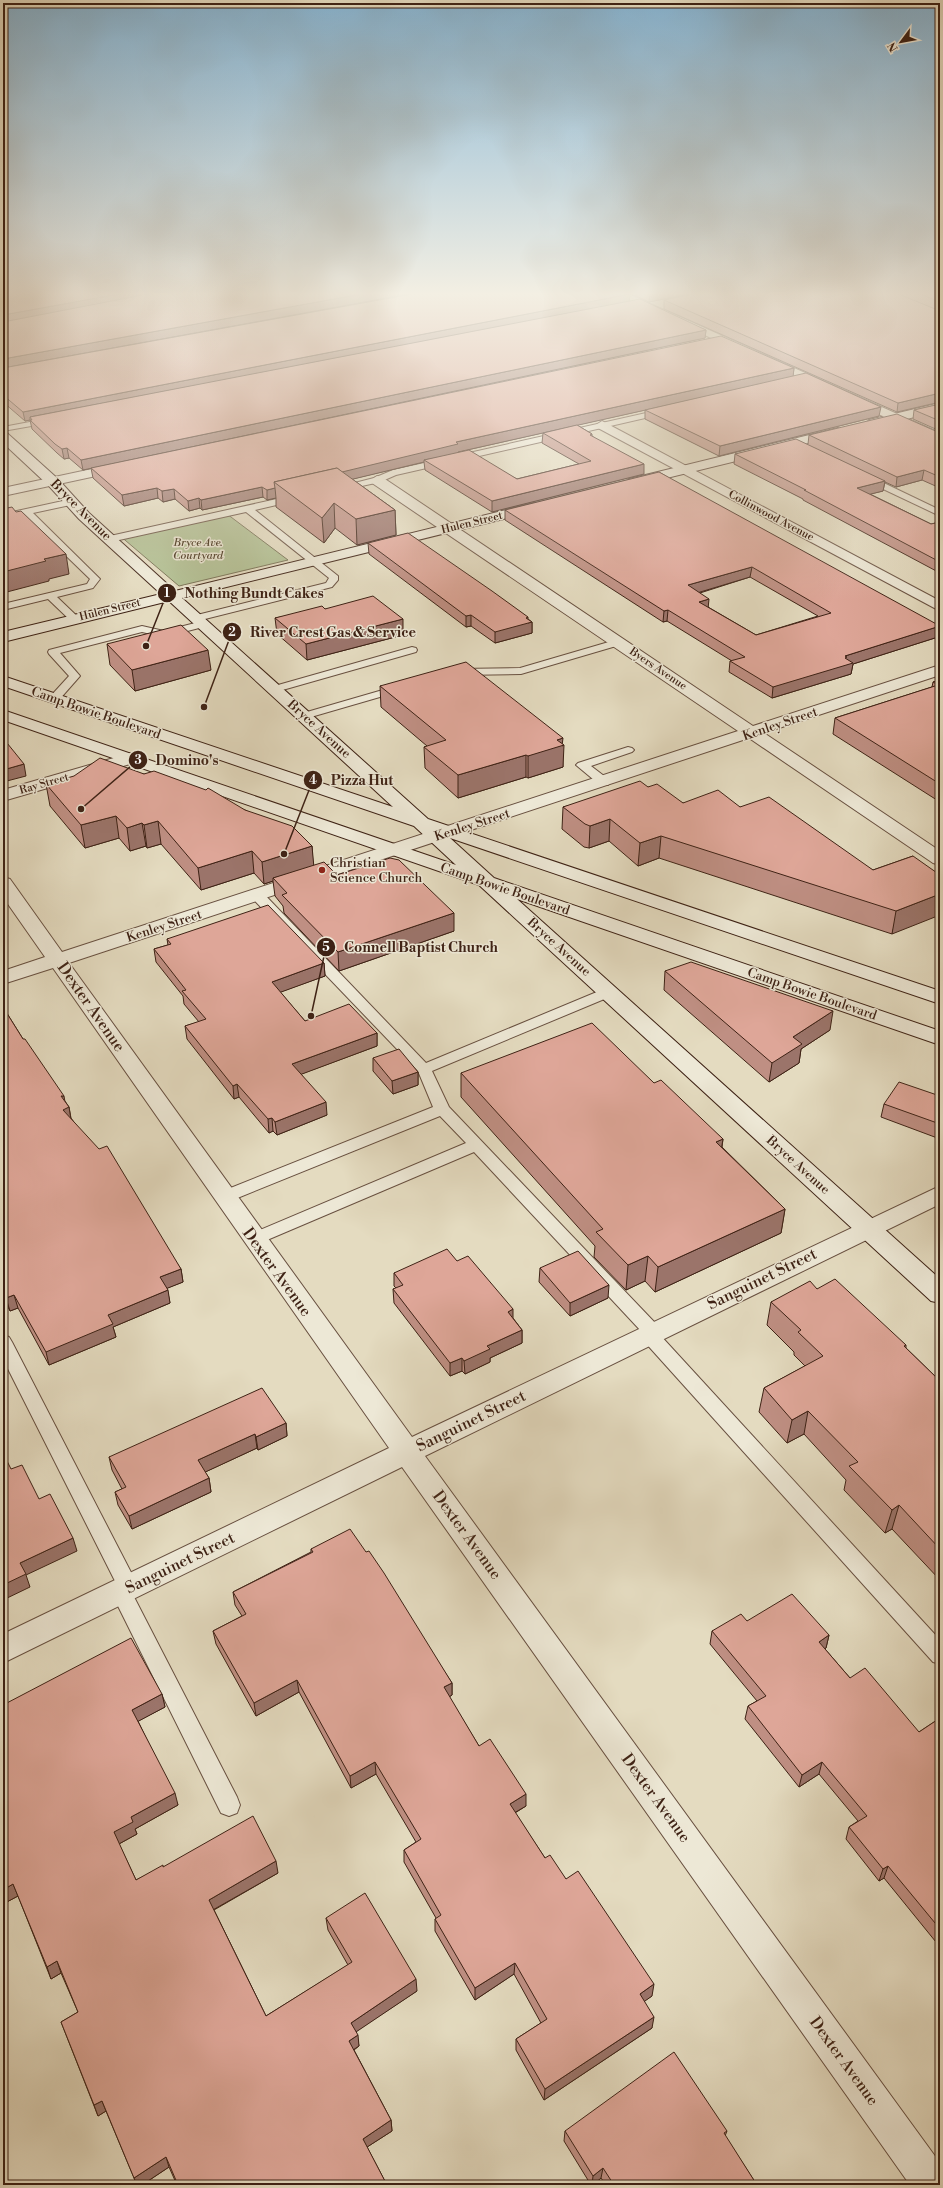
<svg xmlns="http://www.w3.org/2000/svg" width="943" height="2188" font-family="'Libre Bodoni',serif">
<rect width="100%" height="100%" fill="#e4dbc0"/>
<filter id="stains"><feTurbulence type="fractalNoise" baseFrequency=".005" numOctaves="4"/><feColorMatrix values="0 0 0 0 .2 0 0 0 0 .09 0 0 0 0 .02 0 0 0 .5 -.17"/></filter>
<radialGradient id="worn" r=".72"><stop offset=".6" stop-color="#630" stop-opacity="0"/><stop offset="1" stop-color="#630" stop-opacity=".3"/></radialGradient>
<!-- green -->
<path fill="#b2c093" stroke="#787154" d="M223,511L288,560L179,586L119,535Z"/>
<g fill="none" stroke-linecap="round" stroke-linejoin="round">
<!-- lane casing -->
<g stroke="#685040" stroke-width="2">
<g id="lane">
<path d="M664,409L668,411L667,413L396,475L380,482L339,491L335,488L374,478L393,470Z"/>
<path d="M51,418H54V422L3,431V427Z"/>
<path d="M865,474L940,510V516L862,479L861,477Z"/>
<path d="M295,495L299,498L298,500L255,510L338,576V580L332,587L197,621L193,620V616L326,583L329,578L246,512L110,542L105,539L110,536Z"/>
<path d="M72,499L77,502L75,504L33,513L100,579L93,588L57,597L80,619L75,622L71,621L48,599L3,610V604L87,584L90,579L24,515L3,520V514Z"/>
<path d="M203,621L207,622V626L164,637L142,632L60,653L80,676L58,701L54,702L48,699L69,676L49,654L48,652L49,650L142,626L164,631Z"/>
<path d="M619,639L623,640V644L521,674L458,675L453,672L458,669L520,668Z"/>
<path d="M412,647L416,648L417,650L416,652L279,691H271L270,689L271,687Z"/>
<path d="M400,685L404,686L405,688L404,690L304,719L298,716L300,714Z"/>
<path d="M628,747L632,748L634,750L632,752L591,766L608,779L610,782L608,785H600L576,765L578,763Z"/>
<path d="M258,892L263,893L426,1063L604,989H614L616,992L614,995L432,1071L449,1107L659,1327L662,1332L660,1335L940,1640V1664L933,1662L642,1339L639,1334L641,1331L474,1152L260,1243L254,1245L248,1243L246,1239L248,1235L466,1143L440,1116L230,1201L224,1203L218,1201L216,1197L218,1193L433,1107L418,1071L253,899L252,896L253,893Z"/>
<path d="M3,1335L9,1337L12,1342L136,1582L139,1588L136,1594L133,1595L237,1797L240,1805L237,1813L229,1816L221,1813L114,1598L111,1592L114,1586L117,1585L3,1359Z"/>
</g>
</g>
<!-- street casing -->
<g stroke="#685040" stroke-width="2">
<g id="street">
<path d="M612,293H626L940,433V442Z"/>
<path d="M602,421L940,601V611L598,428L596,425Z"/>
<path d="M120,463L124,464L126,467L124,470L3,496V488Z"/>
<path d="M377,476L382,477L753,726L940,665V675L764,733L940,851V865L933,863L749,738L69,963L412,1437L940,1186V1204L425,1456L940,2163V2185H910L402,1467L3,1663V1634L389,1448L53,968L3,984V971L45,957L3,897V877L10,879L62,952L738,731L372,483L371,480Z"/>
<path d="M131,753L137,754L140,758L137,762L3,801V790Z"/>
</g>
</g>
<!-- secondary casing -->
<g stroke="#3e2215" stroke-width="2">
<g id="secondary">
<path d="M940,403V411L873,427L867,423L869,420Z"/>
<path d="M838,428L844,432L842,435L634,486L628,482L629,479Z"/>
<path d="M3,432L7,433L58,479L89,513L175,591L535,503L540,504L542,507L540,510L182,598L428,819L940,991V1004L450,838L494,878L940,1031V1045L517,899L940,1279V1303L931,1301L479,885L3,720V710L456,865L414,826L3,686V676L393,807L169,601L3,642V632L161,594L79,519L48,485L3,443Z"/>
</g>
</g>
<!-- lane -->
<use href="#lane" fill="#ede8d6" fill-rule="evenodd"/>
<!-- street -->
<use href="#street" fill="#ede8d6" fill-rule="evenodd"/>
<!-- secondary -->
<use href="#secondary" fill="#ede8d6" fill-rule="evenodd"/>
</g>
<!-- wall -->
<g fill="#bf8f83" stroke="#3e2215" fill-rule="evenodd">
<path d="M3,293H414L133,345L630,294L629,301L706,330L705,338L83,470L69,458L64,459L57,453L32,429L30,420L25,421L3,402Z"/>
<path d="M630,293H693L649,302Z"/>
<path d="M698,293H940V311L916,302L940,311V402L897,412L664,309V300Z"/>
<path d="M794,368L793,376L879,416L719,456L645,419V410L577,425L592,434V436L644,474L492,512L425,470L424,462L352,479L395,510L396,535L357,545L335,528L324,543L276,507V498L267,500L263,497L202,510L200,508L189,511L175,499L163,502L158,498L124,506L93,478L91,468ZM573,426L543,433L542,443L579,464L517,479L458,452Z"/>
<path d="M940,404V431L913,419L914,410Z"/>
<path d="M940,433V488L922,480L896,487L885,482L883,491L870,494L931,524L940,522V573L803,500V499L734,464L735,454L808,444L809,435Z"/>
<path d="M659,472L938,637L853,664L851,674L772,698L729,672L730,661H732L667,621L663,622L505,520V510ZM750,577L818,616L756,635L708,607L700,593Z"/>
<path d="M368,543L528,619L532,622V633L495,643L471,626L466,627L369,554Z"/>
<path d="M325,609L403,635L307,660L277,634L275,618Z"/>
<path d="M107,644L211,670L135,691L110,665Z"/>
<path d="M940,680V802L833,734L835,718L932,687L933,682Z"/>
<path d="M380,686L562,744L563,767L528,778L526,777L458,798L425,768L424,747L427,746L381,707Z"/>
<path d="M144,774L245,810L312,846L313,865L337,875L454,931L339,971L284,913L283,906L275,896L273,881L264,884L254,873L201,890L161,844L147,848L146,846L130,851L119,838L85,848L50,806L46,784Z"/>
<path d="M648,787L683,803L740,807L873,870L913,856L892,934L659,858L638,866L609,841L589,848L584,847L562,829L563,807Z"/>
<path d="M167,939L324,963L325,976L280,992L305,1021L377,1033V1046L301,1074L327,1115L277,1135L273,1131L269,1133L239,1097L234,1099L187,1039L185,1026L199,1022L184,1004L183,996L156,962L154,949L168,945Z"/>
<path d="M665,971L830,1030L801,1049L799,1063L769,1082L664,990Z"/>
<path d="M3,1007L23,1039L69,1107L71,1118L181,1269L183,1282L167,1288L170,1303L113,1327L116,1337L49,1365L18,1308L10,1311L3,1297Z"/>
<path d="M373,1058L418,1072V1085L393,1094L373,1071Z"/>
<path d="M461,1073L654,1083L723,1139L722,1147L785,1209L781,1233L655,1292L645,1281L626,1290L594,1257L595,1246L461,1097Z"/>
<path d="M940,1096V1139L881,1117L884,1104Z"/>
<path d="M457,1261L513,1318L522,1330V1343L490,1358V1362L465,1374L462,1371L450,1376L394,1303L393,1289L396,1288L394,1286V1273Z"/>
<path d="M540,1268L608,1298L570,1316L539,1282Z"/>
<path d="M817,1289L906,1345V1348L940,1381V1580L892,1529L885,1533L844,1490L846,1480L804,1434L787,1443L759,1412L764,1388L805,1366L794,1355V1352L767,1325L771,1302Z"/>
<path d="M286,1423L287,1436L258,1450L257,1448L205,1472L209,1478L211,1492L132,1529L118,1505L115,1492L122,1489L112,1470L109,1457Z"/>
<path d="M311,1549L366,1552L452,1683V1695L449,1697L479,1746L526,1806L515,1813L545,1858L566,1879L652,1996L644,2001L652,2028L544,2100L516,2050V2039L541,2023L514,1974L475,2000L435,1931V1919L436,1918L404,1862V1850L416,1842L376,1774L351,1788L299,1692L256,1716L216,1644L213,1631L242,1616L235,1605L233,1592L311,1552Z"/>
<path d="M747,1621L829,1635L826,1648L825,1649L850,1678L919,1732L940,1718V1947L884,1878L879,1881L846,1839L849,1827L858,1821L819,1774L799,1787L745,1719L748,1706L757,1701L710,1644L712,1631Z"/>
<path d="M162,1694L165,1707L138,1721L178,1805L135,1829L137,1834L119,1844L136,1880L163,1867L278,1873L214,1910L266,2016L348,1965L328,1930L326,1918L417,1991L356,2031L359,2046L354,2050L391,2120L392,2131L367,2147L387,2185H177L169,2167L142,2185H137L106,2111L98,2116L61,2022L78,2012L61,1973L51,1979L18,1896L3,1904V1705Z"/>
<path d="M565,2131H727L725,2136L757,2185H606L601,2178L593,2185H591L564,2141Z"/>
</g>
<!-- shaded-wall -->
<g fill="#9b746a" stroke="#3e2215">
<path d="M124,293H173L3,323V315Z"/>
<path d="M367,293H414L3,368V359Z"/>
<path d="M653,293H693L649,302L650,294Z"/>
<path d="M630,294L629,303L30,417V420L25,421L23,412Z"/>
<path d="M706,330L705,338L83,470L81,460Z"/>
<path d="M794,368L793,377L458,452V454L424,460V462L291,494L280,486L456,442Z"/>
<path d="M940,393V402L897,412L898,403Z"/>
<path d="M881,407L879,416L719,456L720,446Z"/>
<path d="M67,448L69,458L64,459L62,449Z"/>
<path d="M644,464V474L492,512V501Z"/>
<path d="M924,470L922,480L896,487L897,477Z"/>
<path d="M885,481L883,491L855,498L857,488Z"/>
<path d="M262,487L263,497L202,510L201,500Z"/>
<path d="M157,488L158,498L124,506L122,495Z"/>
<path d="M275,488L276,498L267,500V490Z"/>
<path d="M174,489L175,499L163,502L162,491Z"/>
<path d="M199,498L200,508L189,511L188,501Z"/>
<path d="M334,503L335,528L324,543L322,518Z"/>
<path d="M395,510L396,535L357,545L356,519Z"/>
<path d="M66,554L69,574L49,579V581L3,593V572L44,559Z"/>
<path d="M752,567L750,577L687,596L688,585Z"/>
<path d="M709,599L708,609L699,602Z"/>
<path d="M668,610L667,621L663,622L664,611Z"/>
<path d="M471,615V626L466,627V616Z"/>
<path d="M528,617V623L532,622V633L495,643V632Z"/>
<path d="M403,619V635L307,660L306,644Z"/>
<path d="M940,626L938,637L853,664L851,674L772,698L773,687L845,656Z"/>
<path d="M208,650L211,670L135,691L132,670Z"/>
<path d="M563,738L562,746L564,745L563,767L528,778V756L557,740Z"/>
<path d="M526,755V777L458,798V775Z"/>
<path d="M24,764L26,776L3,782V770Z"/>
<path d="M116,816L119,838L85,848L81,825Z"/>
<path d="M610,819L609,841L589,848L590,826Z"/>
<path d="M158,821L161,844L147,848L144,825Z"/>
<path d="M142,823L146,846L130,851L127,828Z"/>
<path d="M661,836L659,858L638,866L640,843Z"/>
<path d="M312,846L314,868L273,878V881L264,884L262,862Z"/>
<path d="M252,851L254,873L201,890L198,868Z"/>
<path d="M940,894V915L892,934L896,911Z"/>
<path d="M454,913V931L339,971L338,952Z"/>
<path d="M324,963L325,976L273,995L272,982Z"/>
<path d="M833,1011L830,1030L801,1049L799,1063L769,1082L772,1063L793,1037Z"/>
<path d="M377,1033V1046L294,1077L292,1064Z"/>
<path d="M418,1072V1085L393,1094L392,1081Z"/>
<path d="M237,1084L239,1097L234,1099L233,1086Z"/>
<path d="M61,1096H64L66,1108L69,1107L71,1120L66,1123Z"/>
<path d="M326,1102L327,1115L277,1135L275,1122Z"/>
<path d="M272,1118L273,1131L269,1133L268,1119Z"/>
<path d="M723,1139L719,1163L716,1142Z"/>
<path d="M785,1209L781,1233L655,1292L658,1267Z"/>
<path d="M648,1256L645,1281L626,1290L628,1265Z"/>
<path d="M181,1269L183,1282L163,1290L160,1277Z"/>
<path d="M609,1285L608,1298L570,1316V1303Z"/>
<path d="M168,1290L170,1303L113,1327L116,1337L49,1365L46,1352L108,1315Z"/>
<path d="M14,1295L18,1308L10,1311L6,1298Z"/>
<path d="M513,1309V1322L508,1312Z"/>
<path d="M522,1330V1343L490,1358V1362L465,1374L464,1361L487,1346Z"/>
<path d="M462,1358V1371L450,1376V1363Z"/>
<path d="M808,1411L804,1434L787,1443L792,1420Z"/>
<path d="M286,1423L287,1436L258,1450L256,1437Z"/>
<path d="M255,1434L257,1448L201,1474L198,1460Z"/>
<path d="M209,1478L211,1492L132,1529L129,1516Z"/>
<path d="M899,1505L892,1529L885,1533L892,1510Z"/>
<path d="M73,1538L77,1551L26,1575L30,1587L3,1600V1585L20,1563Z"/>
<path d="M829,1635L826,1648L816,1655L819,1642Z"/>
<path d="M297,1680L299,1692L256,1716L254,1703Z"/>
<path d="M452,1683V1695L444,1700V1687Z"/>
<path d="M162,1694L165,1707L135,1723L132,1710Z"/>
<path d="M375,1762L376,1774L351,1788L350,1776Z"/>
<path d="M822,1762L819,1774L799,1787L802,1775Z"/>
<path d="M175,1793L178,1805L135,1829L137,1834L117,1845L114,1832L131,1817Z"/>
<path d="M526,1794V1806L509,1816L510,1804Z"/>
<path d="M276,1861L278,1873L211,1911L209,1900Z"/>
<path d="M888,1866L884,1878L879,1881L883,1869Z"/>
<path d="M13,1884L18,1896L3,1904V1890Z"/>
<path d="M57,1961L61,1973L51,1979L47,1967Z"/>
<path d="M515,1963L514,1974L475,2000V1988Z"/>
<path d="M416,1979L417,1991L353,2034L351,2023Z"/>
<path d="M654,1984L652,1996L638,2006L640,1994Z"/>
<path d="M654,2017L652,2028L544,2100L545,2089Z"/>
<path d="M358,2035L359,2046L350,2052L349,2041Z"/>
<path d="M102,2101L106,2111L98,2116L94,2105Z"/>
<path d="M391,2120L392,2131L364,2149L363,2139Z"/>
<path d="M166,2157L169,2167L142,2185H137L134,2178Z"/>
<path d="M603,2168L601,2178L593,2185H592L593,2176Z"/>
</g>
<!-- building -->
<g fill="#dea698" stroke="#3e2215" fill-rule="evenodd">
<path d="M3,293H124L3,315Z"/>
<path d="M153,293H367L3,359V322Z"/>
<path d="M418,293H627L630,294L23,412L3,395V368Z"/>
<path d="M698,293H896L940,311V393L898,403L664,300Z"/>
<path d="M918,293H940V302Z"/>
<path d="M640,299L706,330L81,460L67,448L62,449L55,444L30,420H32L30,417Z"/>
<path d="M721,336L794,368L456,442L458,444L342,472L337,468L274,482L275,488L267,490L262,487L201,500L199,498L188,501L174,489L162,491L157,488L122,495L91,468Z"/>
<path d="M806,373L881,407L720,446L645,410Z"/>
<path d="M940,404V421L914,410Z"/>
<path d="M897,414L940,433V477L924,470L897,477L809,435Z"/>
<path d="M577,425L592,434L590,435L644,464L492,501L424,460L469,450L517,479L591,461L543,433Z"/>
<path d="M796,439L885,481L857,488L931,524L940,522V562L804,490H806L735,454Z"/>
<path d="M337,468L395,510L356,519L334,503L322,518L274,482Z"/>
<path d="M659,472L940,626L845,656L847,657L845,658L853,663L773,687L730,661L745,657L668,610L664,611L505,510ZM752,567L831,613L756,635L699,602L709,599L688,585Z"/>
<path d="M12,507L16,512L21,511L66,554L44,559L46,561L3,572V509Z"/>
<path d="M408,533L492,591L528,617L526,618L532,622L495,632L471,615L466,616L368,543Z"/>
<path d="M373,596L403,619L306,644L275,618L322,606L325,609Z"/>
<path d="M181,625L208,650L132,670L107,644Z"/>
<path d="M466,662L563,738L557,740L564,745L528,756L526,755L458,775L424,747L446,740L380,686Z"/>
<path d="M940,680V784L835,718L938,685L933,682Z"/>
<path d="M3,738L24,764L3,770Z"/>
<path d="M100,758L144,774L154,771L206,790L208,788L245,810L292,826L312,846L262,862L252,851L198,868L158,821L144,825L142,823L127,828L116,816L81,825L46,784L74,776Z"/>
<path d="M640,781L648,787L657,784L683,803L718,790L740,807L769,797L873,870L913,856L940,875V894L896,911L661,836L640,843L610,819L590,826L585,824L563,807Z"/>
<path d="M390,858L399,860L454,913L338,952L282,895L287,893L273,878L324,862L337,875Z"/>
<path d="M268,905L324,963L272,982L305,1021L349,1004L377,1033L292,1064L326,1102L275,1122L272,1118L268,1119L237,1084L233,1086L185,1026L206,1019L182,991L186,990L154,949L171,944L167,939Z"/>
<path d="M691,962L833,1011L793,1037L802,1044L772,1063L665,971Z"/>
<path d="M3,1007L23,1039H25L64,1096H61L69,1107L63,1110L99,1149L107,1146L181,1269L160,1277L168,1290L108,1315L113,1324L46,1352L14,1295L6,1298L3,1291Z"/>
<path d="M592,1023L654,1083L661,1080L723,1139L716,1142L785,1209L658,1267L648,1256L628,1265L596,1232L603,1229L461,1073Z"/>
<path d="M399,1049L418,1072L392,1081L373,1058Z"/>
<path d="M899,1082L940,1096V1124L884,1104Z"/>
<path d="M447,1249L457,1261L468,1256L513,1309L508,1312L522,1330L487,1346L490,1349L464,1361L462,1358L450,1363L393,1289L403,1285L394,1273Z"/>
<path d="M578,1251L609,1285L570,1303L540,1268Z"/>
<path d="M835,1279L906,1345L904,1346L940,1381V1549L899,1505L892,1510L849,1466L858,1462L808,1411L792,1420L764,1388L823,1356L798,1332L801,1330L771,1302L810,1281L817,1289Z"/>
<path d="M262,1388L286,1423L256,1437L255,1434L198,1460L209,1478L129,1516L115,1492L126,1487L109,1457Z"/>
<path d="M3,1453L11,1469L22,1465L39,1499L50,1494L73,1538L20,1563L26,1574L3,1585Z"/>
<path d="M350,1529L366,1552L369,1551L384,1573L452,1683L444,1687L479,1746L490,1739L526,1794L510,1804L545,1858L550,1855L566,1879L578,1871L654,1984L640,1994L654,2017L545,2089L516,2039L547,2019L515,1963L475,1988L435,1919L441,1915L404,1850L421,1839L375,1762L350,1776L297,1680L254,1703L213,1631L246,1614L233,1592L313,1552L311,1549Z"/>
<path d="M792,1594L829,1635L819,1642L850,1678L865,1668L919,1732L940,1718V1929L888,1866L883,1869L849,1827L867,1816L822,1762L802,1775L748,1706L766,1696L712,1631L741,1614L747,1621Z"/>
<path d="M131,1638L162,1694L132,1710L175,1793L131,1817L133,1822L114,1832L136,1880L163,1865V1867L253,1816L276,1861L209,1900L266,2016L352,1962L326,1918L365,1893L416,1979L351,2023L358,2035L349,2041L391,2120L363,2139L387,2185H178L166,2157L134,2178L102,2101L94,2105L61,2022L78,2012L57,1961L47,1967L13,1884L3,1890V1705Z"/>
<path d="M674,2052L727,2131L724,2133L757,2185H614L603,2168L593,2176L565,2131Z"/>
</g>
<!-- sky -->
<linearGradient id="sky" x2="0" y2="1"><stop stop-color="#87b6d5"/><stop offset="0.49" stop-color="#f3efe3"/><stop offset="1" stop-color="#f3efe3" stop-opacity="0"/></linearGradient>
<rect width="943" height="600" fill="url(#sky)"/>
<!-- markers -->
<circle fill="#8f2418" stroke="#ede8d6" stroke-width="1.5" cx="322" cy="870" r="4"/>
<g text-anchor="middle" dominant-baseline="central" stroke-width="3" stroke-linejoin="round" paint-order="stroke">
<!-- far-street labels -->
<g font-size="11" fill="#3e2215" stroke="#ede8d6">
<text transform="translate(771 516) rotate(28)">Collinwood Avenue</text>
<text transform="translate(472 523) rotate(-14)">Hulen Street</text>
<text transform="translate(110 610) rotate(-14)">Hulen Street</text>
<text transform="translate(658 669) rotate(34)">Byers Avenue</text>
<text transform="translate(44 784) rotate(-16)">Ray Street</text>
</g>
<!-- far-park labels -->
<g font-size="11" font-style="italic" fill="#5b4a34" stroke="#ede8d6">
<text x="198" y="543">Bryce Ave.<tspan x="198" dy="13">Courtyard</tspan></text>
</g>
<!-- street labels -->
<g font-size="13" fill="#3e2215" stroke="#ede8d6">
<text transform="translate(81 510) rotate(45)">Bryce Avenue</text>
<text transform="translate(96 713) rotate(19)">Camp Bowie Boulevard</text>
<text transform="translate(780 724) rotate(-19)">Kenley Street</text>
<text transform="translate(319 729) rotate(42)">Bryce Avenue</text>
<text transform="translate(472 825) rotate(-18)">Kenley Street</text>
<text transform="translate(505 889) rotate(19)">Camp Bowie Boulevard</text>
<text transform="translate(164 926) rotate(-18)">Kenley Street</text>
<text transform="translate(559 947) rotate(42)">Bryce Avenue</text>
<text transform="translate(812 994) rotate(19)">Camp Bowie Boulevard</text>
<text transform="translate(798 1165) rotate(42)">Bryce Avenue</text>
</g>
<!-- poi labels -->
<g font-size="13" fill="#3e2215" stroke="#ede8d6" text-anchor="start">
<text x="330" y="863">Christian<tspan x="330" dy="15">Science Church</tspan></text>
</g>
<!-- near-street labels -->
<g font-size="16" fill="#3e2215" stroke="#ede8d6">
<text transform="translate(91 1007) rotate(55)">Dexter Avenue</text>
<text transform="translate(277 1272) rotate(54)">Dexter Avenue</text>
<text transform="translate(762 1279) rotate(-26)">Sanguinet Street</text>
<text transform="translate(471 1421) rotate(-26)">Sanguinet Street</text>
<text transform="translate(467 1535) rotate(54)">Dexter Avenue</text>
<text transform="translate(180 1563) rotate(-26)">Sanguinet Street</text>
<text transform="translate(656 1798) rotate(54)">Dexter Avenue</text>
<text transform="translate(844 2061) rotate(54)">Dexter Avenue</text>
</g>
</g>
<!-- callouts -->
<path fill="none" stroke="#3e2215" stroke-width="1.5" d="M146 646L167 593M204 707L232 632M81 809L138 760M284 854L313 780M311 1016L326 947"/>
<g fill="#3e2215" stroke="#ede8d6" stroke-width="1.5">
<circle cx="146" cy="646" r="4"/>
<circle cx="204" cy="707" r="4"/>
<circle cx="81" cy="809" r="4"/>
<circle cx="284" cy="854" r="4"/>
<circle cx="311" cy="1016" r="4"/>
<circle cx="167" cy="593" r="10"/>
<circle cx="232" cy="632" r="10"/>
<circle cx="138" cy="760" r="10"/>
<circle cx="313" cy="780" r="10"/>
<circle cx="326" cy="947" r="10"/>
</g>
<g font-size="12" text-anchor="middle" font-weight="bold" fill="#fff">
<text x="167" y="597">1</text>
<text x="232" y="636">2</text>
<text x="138" y="764">3</text>
<text x="313" y="784">4</text>
<text x="326" y="951">5</text>
</g>
<g font-size="14" text-anchor="middle" font-weight="bold" fill="#3e2215" stroke="#ede8d6" stroke-width="3" stroke-linejoin="round" paint-order="stroke">
<text x="254" y="598">Nothing Bundt Cakes</text>
<text x="333" y="637">River Crest Gas &amp; Service</text>
<text x="187" y="765">Domino's</text>
<text x="362" y="785">Pizza Hut</text>
<text x="421" y="952">Connell Baptist Church</text>
</g>
<!-- margin -->
<rect width="943" height="2188" fill="none" stroke="#e4dbc0" stroke-width="16"/>
<rect x="4" y="4" width="935" height="2180" fill="none" stroke="#3e2215" stroke-width="2"/>
<rect x="8" y="8" width="927" height="2172" fill="none" stroke="#3e2215"/>
<!-- north arrow -->
<g transform="translate(901 42) rotate(238)" stroke="#ede8d6" stroke-width="3" paint-order="stroke">
<path d="M0-3L7 15L0 10L-7 15Z" fill="#3e2215"/>
<text y="-6" font-size="11" font-weight="bold" text-anchor="middle" fill="#3e2215">N</text>
</g>
<rect width="100%" height="100%" filter="url(#stains)"/>
<rect width="100%" height="100%" fill="url(#worn)"/>
</svg>
